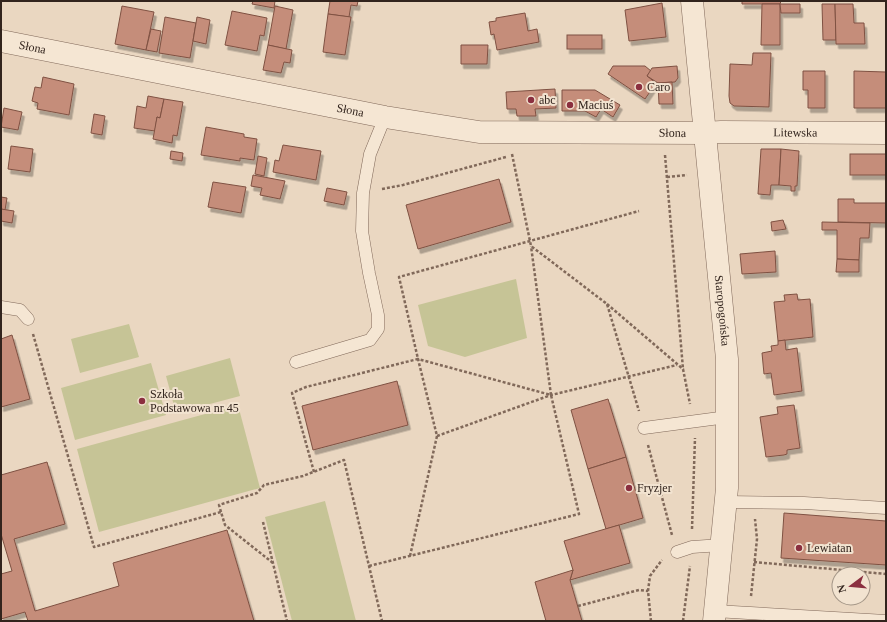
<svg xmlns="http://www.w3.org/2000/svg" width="887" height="622" font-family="'Times New Roman',serif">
<defs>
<filter id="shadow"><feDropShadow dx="2.5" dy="4.5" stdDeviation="0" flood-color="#0004"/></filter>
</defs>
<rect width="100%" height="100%" fill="#ead7c1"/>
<!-- green -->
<g fill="#c6c496">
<path d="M516,279L527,338L465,357L428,346L418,305Z"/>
<path d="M129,324L139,357L80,373L71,339Z"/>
<path d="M230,358L240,396L176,413L166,376Z"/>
<path d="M151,363L166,415L75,440L61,388Z"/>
<path d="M238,405L260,488L99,532L77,449Z"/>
<path d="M325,501L356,621H292L265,517Z"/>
</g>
<!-- building -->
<g fill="#c58d7a" stroke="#7f5142" filter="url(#shadow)">
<path d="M253,1H275L274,8L252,4Z"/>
<path d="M330,1H358L357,6L351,5L349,17L328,14Z"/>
<path d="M742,1H781L780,4H742Z"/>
<path d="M662,3L666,37L629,41L625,10Z"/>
<path d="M762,4H780V45H761Z"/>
<path d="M780,4H800V13H781Z"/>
<path d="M822,4H835L836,40H823Z"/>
<path d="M835,4H853L854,23H864L865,44H836Z"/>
<path d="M122,6L154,12L146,50L115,44Z"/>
<path d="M275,6L293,10L286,49L268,45Z"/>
<path d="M232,11L267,18L264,36L260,35L257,51L225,45Z"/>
<path d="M525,13L528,31L537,29L539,42L497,50L494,34L491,35L489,22L496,21V18Z"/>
<path d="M328,14L351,17L345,55L323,52Z"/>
<path d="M165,17L196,23L190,58L159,53Z"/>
<path d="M197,17L210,20L206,44L193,41Z"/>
<path d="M151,29L161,31L157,52L146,50Z"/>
<rect x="567" y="35" width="35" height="14"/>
<path d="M268,45L292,50L290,63L284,62L281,73L263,70Z"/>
<path d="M461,45H488L487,64H461Z"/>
<path d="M753,53H771L769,107L734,106L730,103L729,96L730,64L752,65Z"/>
<path d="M613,66H645L651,71L647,76L656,83L645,99L608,74Z"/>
<path d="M677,66L678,78L675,82L658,83L647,76L652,68Z"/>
<path d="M803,71H825V108H808V90H803Z"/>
<path d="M854,71L886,72V108H854Z"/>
<path d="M43,77L74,84L69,115L37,109L38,103L32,101L35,87L41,88Z"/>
<path d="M672,82L673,104H659L658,83Z"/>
<path d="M555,89L556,108L535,109L536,116H517L516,109H507L506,92Z"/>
<path d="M562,90H595L620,105L613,117L601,109L596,117L585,111H562Z"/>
<path d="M148,96L164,99L160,118L157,117L155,131L134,128L137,106L146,108Z"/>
<path d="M164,99L183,102L177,136L173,135L172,143L153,139L157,117L160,118Z"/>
<path d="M4,108L22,112L18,130L1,127Z"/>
<path d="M94,114L105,116L102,135L91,133Z"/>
<path d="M206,127L244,134V137L257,139L254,160L240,158V161L201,155Z"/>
<path d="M283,145L321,151L316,180L273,172L275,160L279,161Z"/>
<path d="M11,146L33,149L30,172L8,169Z"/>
<path d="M761,149H781L779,185H771L770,195L758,194Z"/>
<path d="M781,149L799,151L797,186H795V191H791V186L779,185Z"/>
<path d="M171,151L183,153L182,161L170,159Z"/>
<rect x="850" y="154" width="36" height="21"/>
<path d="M258,156L267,158L264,176L255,174Z"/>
<path d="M253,175L285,181L280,199L260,195L262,188L251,186Z"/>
<path d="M499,179L511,222L418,249L406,205Z"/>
<path d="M213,182L246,187L241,213L208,207Z"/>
<path d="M327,188L347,192L344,205L324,201Z"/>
<path d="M1,197L7,198L5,210L1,209Z"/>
<path d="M838,199H854V203H886V223L838,222Z"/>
<path d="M1,209L14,211L12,223L1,221Z"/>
<path d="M783,220L786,229L772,231L771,222Z"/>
<path d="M822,222L870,223L869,238H860L859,260L837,259V230H822Z"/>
<path d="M775,251L776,272L742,274L740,254Z"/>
<path d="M837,259L859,260V272H836Z"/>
<path d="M797,294L798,300L810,299L813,337L778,341L774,302L785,301L784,295Z"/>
<path d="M12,335L30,399L1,407V339Z"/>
<path d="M785,340L786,350L797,348L802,391L774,395L771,373L764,374L762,353L772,351L771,346L778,345V341Z"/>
<path d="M397,381L408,425L313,450L302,406Z"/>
<path d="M608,399L626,457L588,469L571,410Z"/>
<path d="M794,405L800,448L787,450V454L784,455L766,457L760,417L778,414L777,407Z"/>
<path d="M626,457L643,518L606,529L588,469Z"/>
<path d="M47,462L65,524L14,539L35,611L119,586L113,563L227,530L254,621H28L25,612L1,619V574L12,571L1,534V475Z"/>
<path d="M784,513L886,521V565L781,558Z"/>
<path d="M619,525L630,563L570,580L573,570L564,541Z"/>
<path d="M573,570L570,580L582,621H546L535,582Z"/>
</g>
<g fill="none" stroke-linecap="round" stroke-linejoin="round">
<!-- service casing -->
<g stroke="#81695a" stroke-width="13">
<g id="service">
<path d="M1,307L20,310L28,319"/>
<path d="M296,362L370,340L378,329V315L369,273L362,231L363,193L370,154L385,117"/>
<path d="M644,428L727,417"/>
<path d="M726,502L804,503L886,508"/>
<path d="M677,552L692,547L722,545"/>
<path d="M715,611L886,621"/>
</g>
</g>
<!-- minor casing -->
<g stroke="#81695a" stroke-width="23">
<g id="minor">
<path id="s1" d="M692,1L727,359V488L714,621"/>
<path id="s2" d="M1,41L385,117L479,132L705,133L721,132L886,133"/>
</g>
</g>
<!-- path -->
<g stroke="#81695a" stroke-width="2.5" stroke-dasharray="3 2" stroke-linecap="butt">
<path d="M512,154L531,246L607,304L639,411"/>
<path d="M665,155L683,369"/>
<path d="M667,177L687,175"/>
<path d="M382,189L403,185L506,157"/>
<path d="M607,304L683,369L690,404"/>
<path d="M33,334L94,547L221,512L225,525L273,563"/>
<path d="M437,436L551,395L677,365"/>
<path d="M648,445L672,535"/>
<path d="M314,472L292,393L306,387L418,359L399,277L639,211"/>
<path d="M221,512L219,505L257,493L264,485L303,476L344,460L382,621"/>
<path d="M263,522L287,621"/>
<path d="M692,529L695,438"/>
<path d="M410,556L437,436L418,359L551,395L531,246"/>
<path d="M754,562L886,574"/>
<path d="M369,566L579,514L551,395"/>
<path d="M751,596L757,539L755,519"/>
<path d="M578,606L639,590L648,591"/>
<path d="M651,621L648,591L650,576L662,560"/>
<path d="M683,621L690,566"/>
</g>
<!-- service -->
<use href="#service" stroke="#f5e6d3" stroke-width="12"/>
<!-- minor -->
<use href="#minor" stroke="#f5e6d3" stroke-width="22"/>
</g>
<!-- markers -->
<g fill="#8b2f3f" stroke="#f2e3d0" stroke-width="1.5">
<circle cx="639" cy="87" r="4"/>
<circle cx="531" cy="100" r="4"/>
<circle cx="570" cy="105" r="4"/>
<circle cx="142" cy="401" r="4"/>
<circle cx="629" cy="488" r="4"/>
<circle cx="799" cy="548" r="4"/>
</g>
<g text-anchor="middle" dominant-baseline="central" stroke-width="4" stroke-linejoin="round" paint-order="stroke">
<!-- street labels -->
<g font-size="12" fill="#32241d" stroke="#f2e3d0">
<text stroke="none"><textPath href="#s2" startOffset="32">Słona</textPath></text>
<text stroke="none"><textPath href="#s2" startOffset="356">Słona</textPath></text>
<text stroke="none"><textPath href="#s2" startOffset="803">Litewska</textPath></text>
<text stroke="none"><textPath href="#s2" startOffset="680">Słona</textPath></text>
<text stroke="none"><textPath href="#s1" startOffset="311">Staropogońska</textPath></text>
</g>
<!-- poi labels -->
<g font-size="12" fill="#32241d" stroke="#f2e3d0" text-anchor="start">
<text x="647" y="87">Caro</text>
<text x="539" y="100">abc</text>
<text x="578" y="105">Maciuś</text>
<text x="150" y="394">Szkoła<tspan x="150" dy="14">Podstawowa nr 45</tspan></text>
<text x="637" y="488">Fryzjer</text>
<text x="807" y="548">Lewiatan</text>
</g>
</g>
<!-- border -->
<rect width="887" height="622" fill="none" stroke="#32241d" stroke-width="4"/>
<!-- north arrow -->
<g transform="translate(851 586) rotate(254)"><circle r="19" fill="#f2e3d0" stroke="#a59788"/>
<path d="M0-3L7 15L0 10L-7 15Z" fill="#8b2f3f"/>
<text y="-6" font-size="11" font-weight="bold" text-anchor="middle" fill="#32241d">N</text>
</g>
</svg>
